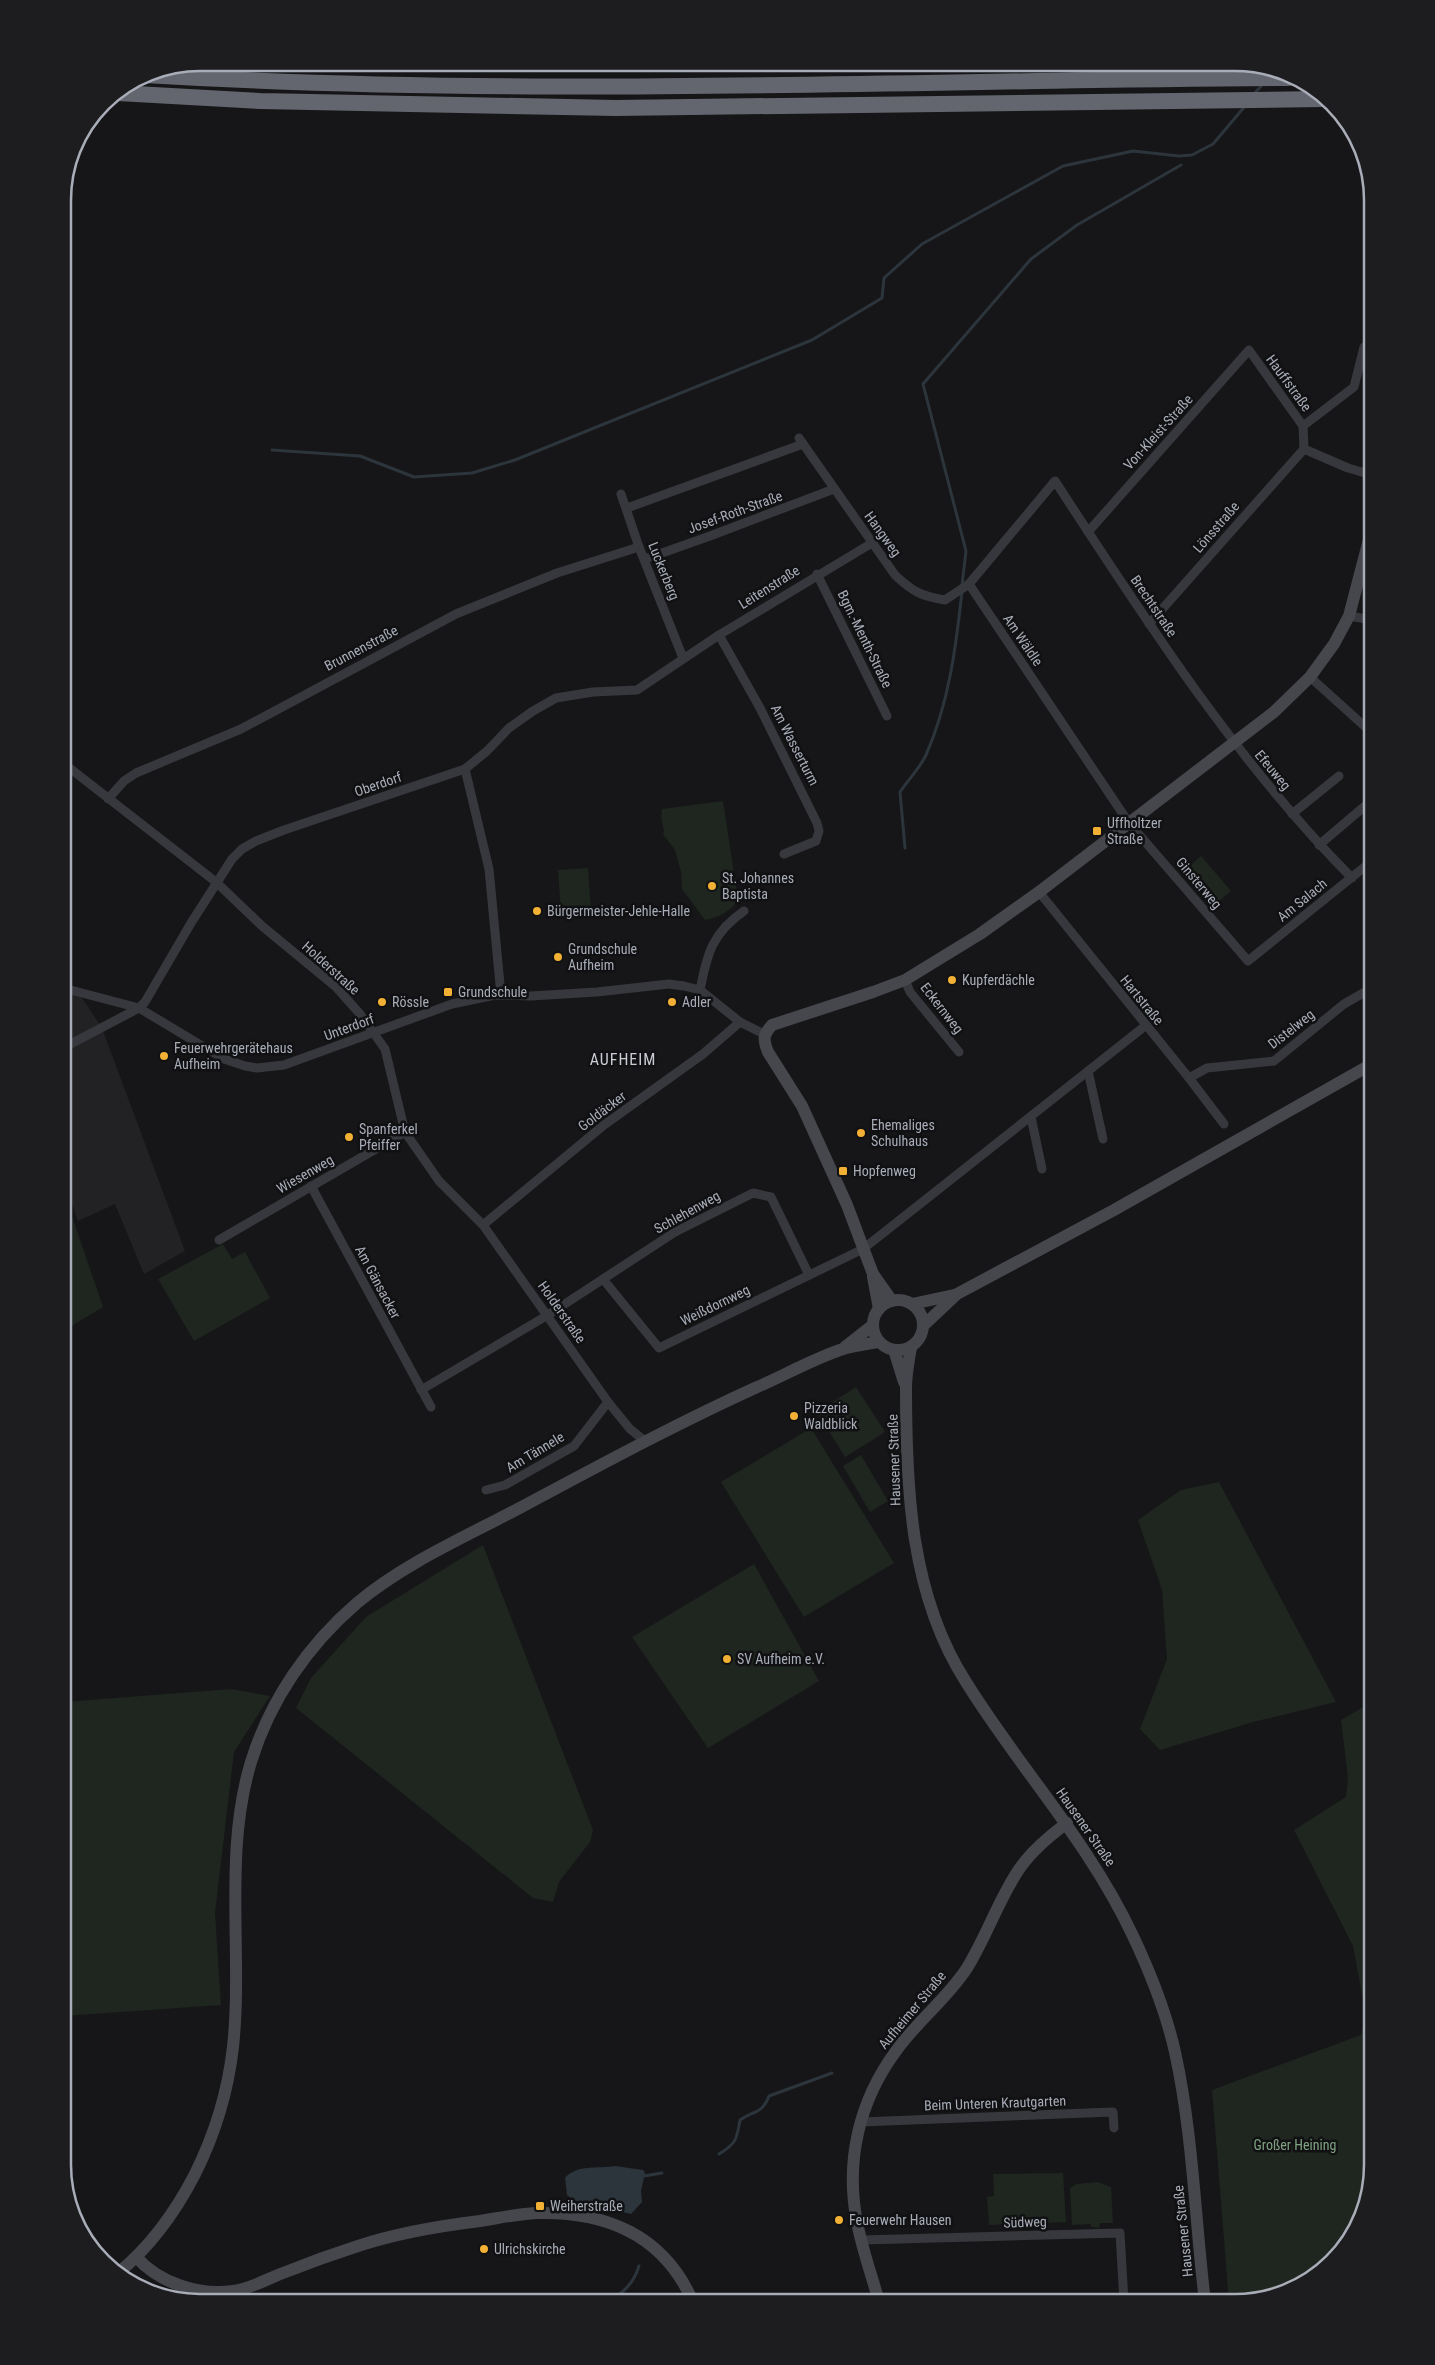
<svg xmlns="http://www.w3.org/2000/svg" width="1435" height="2365" font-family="'Roboto Condensed',sans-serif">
<rect width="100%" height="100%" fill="#161618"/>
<!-- built -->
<g fill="#222225">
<path d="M63,991L80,995L100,1025L63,1045Z"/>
<path d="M103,1031L185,1251L144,1274L115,1204L78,1221L63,1179V1052Z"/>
</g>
<!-- green -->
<g fill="#1e261f">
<path d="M286,63H1124L763,69Z"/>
<path d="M723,801L738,900C730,912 719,917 705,920L682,889L681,872L675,850L663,834L664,831L661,818L662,809Z"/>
<path d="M1201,856L1231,891L1211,908L1182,873Z"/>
<path d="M588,868L591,911L561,912L558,870Z"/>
<path d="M63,1190L103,1307L63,1331Z"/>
<path d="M223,1244L232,1259L245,1252L270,1298L194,1341L158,1279Z"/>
<path d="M856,1387L885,1432L845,1457L817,1412Z"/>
<path d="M811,1428L894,1563L804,1617L721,1482Z"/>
<path d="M861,1455L888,1501L870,1512L843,1466Z"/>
<path d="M1219,1482L1336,1702L1253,1722L1160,1750L1140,1729L1167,1659L1162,1590L1138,1520L1181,1490Z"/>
<path d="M483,1545L593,1830L590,1842L559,1882L553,1902L533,1898L296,1708L311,1678L366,1617Z"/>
<path d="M754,1564L819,1681L708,1748L632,1637Z"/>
<path d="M231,1689L270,1696L234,1752L215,1913L221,2005L63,2016V1702Z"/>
<path d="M1372,1702V2165L1349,2241L1295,2288L1229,2302L1212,2090L1361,2035L1366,2016L1353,1946L1294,1830L1346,1797L1348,1778L1341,1720Z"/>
<path d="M1063,2173L1066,2222L989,2225L987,2197L994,2196L993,2174Z"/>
<path d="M1098,2182L1111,2187L1113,2223H1100L1099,2228L1091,2227V2224L1072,2225L1070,2188L1077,2184Z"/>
</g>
<!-- water -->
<path fill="#2c353c" d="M615,2166L643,2170L645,2173L641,2191L642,2202L631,2214L573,2200L567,2195L565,2178C577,2164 598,2169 615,2166Z"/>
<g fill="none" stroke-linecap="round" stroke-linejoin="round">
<!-- stream -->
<g stroke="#2c353c" stroke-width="3">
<path d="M1254,94L1263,84"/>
<path d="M272,450L360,456L414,477L472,473L515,460L812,340L882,298L884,278L922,244L1063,166L1133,151L1179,156L1192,155L1213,144L1246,105"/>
<path d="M962,585L966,551L923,384L1031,259L1077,225L1181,165"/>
<path d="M905,848L900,792C908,780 920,768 926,755C949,703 956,647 962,591"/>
<path d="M719,2154C736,2144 737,2139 740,2120C755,2110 762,2114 769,2096L832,2073"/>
<path d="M644,2176L662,2173"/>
<path d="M602,2302C621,2297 633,2285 639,2266"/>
</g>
<!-- street -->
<g stroke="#37383d" stroke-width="9">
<path d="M1303,426L1354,387L1364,347"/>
<path d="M799,438L895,575C913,592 921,596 945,600L969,584"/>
<path d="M621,494L639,547L683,658"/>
<path d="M627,508L803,444"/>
<path d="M1088,532L1249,350L1303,426L1304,449L1348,468L1372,475"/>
<path d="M645,559L710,536L834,489"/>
<path d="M817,574L887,716"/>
<path d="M1349,616L1372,620"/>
<path d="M1149,624L1304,449"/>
<path d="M719,635L760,708L817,823L819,831L816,841L784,854"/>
<path d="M1310,677L1372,733"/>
<path d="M63,763L216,882L262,926L336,987L360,1014L385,1049L405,1132L439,1181L483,1225L608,1402L630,1429L645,1441"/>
<path d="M465,769L489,869L501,995"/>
<path d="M108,799L124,781L136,773L241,729L456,614L557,573L639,547"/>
<path d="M1292,814L1339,776"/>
<path d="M1319,845L1372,800"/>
<path d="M1352,878C1235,760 1145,619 1055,481L969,584L1129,823L1248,961L1372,861"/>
<path d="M1039,892L1189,1078L1224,1124"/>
<path d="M905,980L910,992L959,1052"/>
<path d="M63,988L139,1008L224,1059L245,1066L257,1068L284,1065L452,1004L495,995L531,996L597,992L669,984L684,986L700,990L740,1022L764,1034"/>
<path d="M700,990C707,954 712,933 744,911"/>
<path d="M63,1048L139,1008L145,1002L191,923L232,859L242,849L256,841L284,830L465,769L487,751L509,728L533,711L556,698L593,692L637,690L719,635L872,543"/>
<path d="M1088,1071L1103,1139"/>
<path d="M1189,1078L1207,1068L1274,1061L1344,1004L1372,988"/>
<path d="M1031,1117L1042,1169"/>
<path d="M311,1186L431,1407"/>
<path d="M483,1225L604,1125L703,1054L740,1022"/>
<path d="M219,1240L405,1132"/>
<path d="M603,1279L659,1348L863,1249L1145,1026"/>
<path d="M421,1390L548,1315L675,1232L753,1193L771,1197L809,1275"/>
<path d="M486,1490L505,1485L574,1446L608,1402"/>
<path d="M861,2122L1113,2112L1114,2128"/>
<path d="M862,2240L1120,2233L1124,2302"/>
<path d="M233,2302L235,2291"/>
</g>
<!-- secondary -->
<g stroke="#45474d" stroke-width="12">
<path d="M873,1277L879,1309"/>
<circle cx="898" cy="1325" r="25"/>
<path d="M892,1301L873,1274L847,1205L802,1106L768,1052C763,1040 763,1035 772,1025L873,992L905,980L980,934L1039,892L1274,712L1310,677L1334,644L1349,616L1372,528"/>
<path d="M912,1304L954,1295"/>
<path d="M923,1326L957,1294L1114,1210L1372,1064"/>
<path d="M845,1347L873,1325"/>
<path d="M911,1347C909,1360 906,1374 906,1388C906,1488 910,1595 966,1682C1020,1769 1089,1842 1133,1936C1150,1972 1166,2012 1175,2052C1193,2134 1195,2219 1205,2302"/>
<path d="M894,1350L904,1382"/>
<path d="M137,2258C160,2283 199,2296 233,2291C250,2289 267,2279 283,2273C308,2263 333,2254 358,2246C397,2233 439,2226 480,2221C499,2218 518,2214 536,2213C606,2211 664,2235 693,2302"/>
<path d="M118,2273C151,2246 176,2211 195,2174C215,2134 228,2091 233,2047C243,1953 223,1854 251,1762C270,1700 308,1645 357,1603C407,1561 472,1534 529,1503C604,1463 678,1423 755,1388C783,1376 811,1360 840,1350C852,1346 866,1344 879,1342"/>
<path d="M879,2302C872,2276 862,2249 857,2222C845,2161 859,2101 896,2051C917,2021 947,1999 967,1968C986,1937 997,1904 1016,1874C1028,1854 1048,1837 1067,1823"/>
</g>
<!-- highway -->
<g stroke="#63666e" stroke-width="16">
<path d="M145,75C526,98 907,80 1288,78"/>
<path d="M118,93L260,101L616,108L1323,99"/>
</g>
</g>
<!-- markers -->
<g fill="#f2b134" stroke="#111113" stroke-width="2">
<rect x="1092" y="826" width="10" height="10" rx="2.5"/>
<circle cx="712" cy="886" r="5"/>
<circle cx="537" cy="911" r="5"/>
<circle cx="558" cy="957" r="5"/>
<circle cx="952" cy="980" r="5"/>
<rect x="443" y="987" width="10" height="10" rx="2.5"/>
<circle cx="382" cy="1002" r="5"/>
<circle cx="672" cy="1002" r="5"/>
<circle cx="164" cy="1056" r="5"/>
<circle cx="861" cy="1133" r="5"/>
<circle cx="349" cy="1137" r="5"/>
<rect x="838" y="1166" width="10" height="10" rx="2.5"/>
<circle cx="794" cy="1416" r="5"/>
<circle cx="727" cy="1659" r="5"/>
<rect x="535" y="2201" width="10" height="10" rx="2.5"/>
<circle cx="839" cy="2220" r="5"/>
<circle cx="484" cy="2249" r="5"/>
</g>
<g text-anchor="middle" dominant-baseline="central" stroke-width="5" stroke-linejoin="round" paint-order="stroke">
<!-- street labels -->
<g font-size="14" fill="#a8adb8" stroke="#111113">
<text transform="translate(1289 383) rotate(54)">Hauffstraße</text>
<text transform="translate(1158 432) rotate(-48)">Von-Kleist-Straße</text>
<text transform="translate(735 512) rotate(-20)">Josef-Roth-Straße</text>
<text transform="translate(1216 527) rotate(-49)">Lönsstraße</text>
<text transform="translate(883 534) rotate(54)">Hangweg</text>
<text transform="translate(664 571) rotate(68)">Luckerberg</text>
<text transform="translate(769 587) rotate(-32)">Leitenstraße</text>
<text transform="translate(1154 606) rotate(56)">Brechtstraße</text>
<text transform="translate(865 639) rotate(64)">Bgm.-Menth-Straße</text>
<text transform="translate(1023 640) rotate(56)">Am Wäldle</text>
<text transform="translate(361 648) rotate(-28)">Brunnenstraße</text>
<text transform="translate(795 745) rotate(63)">Am Wasserturm</text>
<text transform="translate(1273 770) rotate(50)">Efeuweg</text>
<text transform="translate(378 784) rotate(-19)">Oberdorf</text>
<text transform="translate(1199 883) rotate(50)">Ginsterweg</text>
<text transform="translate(1302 900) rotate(-39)">Am Salach</text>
<text transform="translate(331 968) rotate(42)">Holderstraße</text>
<text transform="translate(1142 1000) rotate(51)">Hartstraße</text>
<text transform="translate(942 1008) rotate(52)">Eckernweg</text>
<text transform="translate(349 1027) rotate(-20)">Unterdorf</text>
<text transform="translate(1291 1029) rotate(-38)">Distelweg</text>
<text transform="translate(602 1111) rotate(-37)">Goldäcker</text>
<text transform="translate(305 1174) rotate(-30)">Wiesenweg</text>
<text transform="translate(687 1212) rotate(-29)">Schlehenweg</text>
<text transform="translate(378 1282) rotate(62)">Am Gänsacker</text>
<text transform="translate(715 1305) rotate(-26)">Weißdornweg</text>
<text transform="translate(562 1312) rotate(55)">Holderstraße</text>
<text transform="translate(535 1452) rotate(-31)">Am Tännele</text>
<text transform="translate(894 1460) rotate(-92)">Hausener Straße</text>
<text transform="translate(1086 1827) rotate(55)">Hausener Straße</text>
<text transform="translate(912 2010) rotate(-50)">Aufheimer Straße</text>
<text transform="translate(995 2103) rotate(-2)">Beim Unteren Krautgarten</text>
<text transform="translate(1025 2222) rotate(-2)">Südweg</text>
<text transform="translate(1183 2231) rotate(-96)">Hausener Straße</text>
</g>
<!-- poi labels -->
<g font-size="14" fill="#a8adb8" stroke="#111113" text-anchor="start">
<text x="1107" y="823">Uffholtzer<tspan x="1107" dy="16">Straße</tspan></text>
<text x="722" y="878">St. Johannes<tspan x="722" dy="16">Baptista</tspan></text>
<text x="547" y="911">Bürgermeister-Jehle-Halle</text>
<text x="568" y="949">Grundschule<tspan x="568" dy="16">Aufheim</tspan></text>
<text x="962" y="980">Kupferdächle</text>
<text x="458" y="992">Grundschule</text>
<text x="392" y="1002">Rössle</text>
<text x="682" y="1002">Adler</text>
<text x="174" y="1048">Feuerwehrgerätehaus<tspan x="174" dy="16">Aufheim</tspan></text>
<text x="871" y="1125">Ehemaliges<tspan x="871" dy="16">Schulhaus</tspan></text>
<text x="359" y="1129">Spanferkel<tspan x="359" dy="16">Pfeiffer</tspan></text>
<text x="853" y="1171">Hopfenweg</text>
<text x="804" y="1408">Pizzeria<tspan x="804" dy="16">Waldblick</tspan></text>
<text x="737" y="1659">SV Aufheim e.V.</text>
<text x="550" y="2206">Weiherstraße</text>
<text x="849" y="2220">Feuerwehr Hausen</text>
<text x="494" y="2249">Ulrichskirche</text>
</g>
<!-- park labels -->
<g font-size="14" fill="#7fa381" stroke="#111113">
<text x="1295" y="2145">Großer Heining</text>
</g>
<!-- quarter labels -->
<g font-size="16" letter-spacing="1" fill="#c9ccd4" stroke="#111113">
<text x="623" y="1059">AUFHEIM</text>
</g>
</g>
<!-- crop -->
<path d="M0 0H1435V2365H0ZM200 71H1235A129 129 0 0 1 1364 200V2165A129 129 0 0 1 1235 2294H200A129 129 0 0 1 71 2165V200A129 129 0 0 1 200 71Z" fill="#1d1d20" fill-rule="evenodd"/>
<path fill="none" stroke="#a8adb8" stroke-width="2.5" d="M200 71H1235A129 129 0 0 1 1364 200V2165A129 129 0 0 1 1235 2294H200A129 129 0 0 1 71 2165V200A129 129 0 0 1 200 71Z"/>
</svg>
